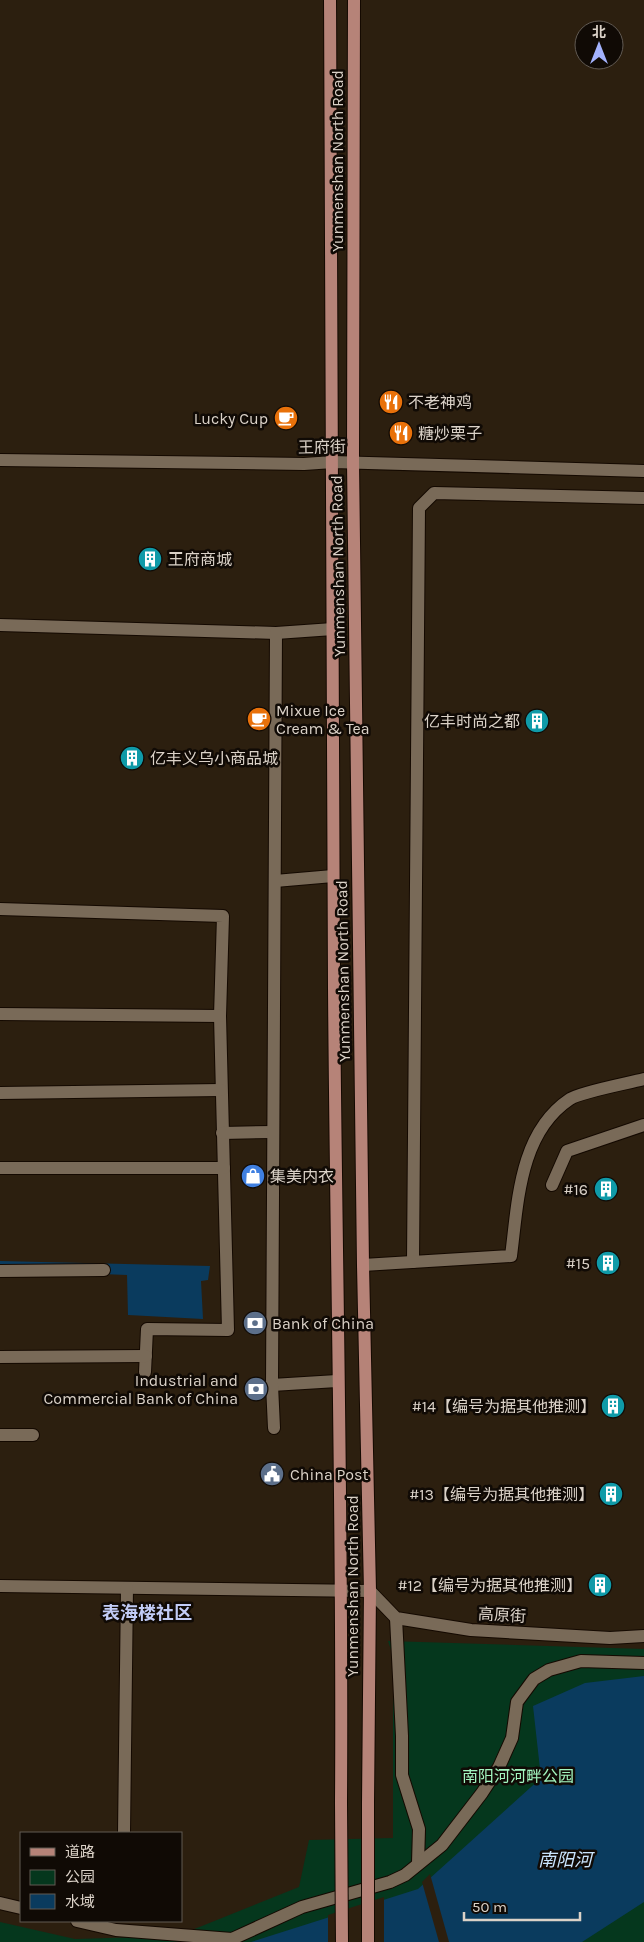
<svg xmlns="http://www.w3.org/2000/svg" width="644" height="1942" font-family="Karla,'Noto Sans SC',sans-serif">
<rect width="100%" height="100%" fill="#2c1f0f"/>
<!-- green -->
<path fill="#05371d" d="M388,1641L644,1649V1942H0V1922L75,1939L177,1936L299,1887L309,1840L393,1838V1656Z"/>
<!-- water -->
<g fill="#0a3b5e">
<path d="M0,1261L210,1266L208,1280L201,1281L203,1319L128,1315L127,1275L0,1270Z"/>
<path d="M644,1676V1902L582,1942H251L418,1889L541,1778L533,1706L585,1683Z"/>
</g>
<!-- pier -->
<g fill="#2c1f0f">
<path d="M430,1874L449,1942H439L422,1882Z"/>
<path d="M384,1897V1942H328V1915Z"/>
</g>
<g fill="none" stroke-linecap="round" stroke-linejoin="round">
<!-- minor casing -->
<g stroke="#140900" stroke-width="14">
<g id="minor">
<path d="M0,460L304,464L333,462L644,471"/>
<path d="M0,625L276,633L333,629"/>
<path d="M275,881L333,876"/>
<path d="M0,909L223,916L220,1016L228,1330L147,1329L145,1372"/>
<path d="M0,1014L220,1016"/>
<path d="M0,1093L221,1090"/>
<path d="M222,1133L273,1132"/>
<path d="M0,1168H224"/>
<path d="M552,1185L567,1151L644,1125"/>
<path d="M413,1262L419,508L434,493L644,498"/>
<path d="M363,1265L511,1256C518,1202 519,1133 570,1099C580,1092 629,1083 644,1079"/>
<path d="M0,1271L104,1270"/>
<path d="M0,1357L146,1356"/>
<path d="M272,1385L337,1381"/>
<path d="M274,1428L272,1385L276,633"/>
<path d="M0,1435H33"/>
<path d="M0,1586L370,1591L396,1618L471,1630L610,1638L644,1636"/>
<path d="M396,1618L402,1736V1775L419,1829L418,1863"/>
<path d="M124,1833L127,1588"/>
<path d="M0,1903L21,1908"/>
<path d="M77,1921L116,1930L232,1939L302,1907L390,1882L405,1875L442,1845L482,1793L499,1767L512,1738L517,1702L534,1679L549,1670L581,1661L644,1663"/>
</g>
</g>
<!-- major casing -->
<g stroke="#140900" stroke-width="14">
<g id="major">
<path d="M330,0C332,329 331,658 334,988C336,1260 343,1531 341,1803"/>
<path d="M354,0L353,462L363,1265L370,1591L368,1803"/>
</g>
</g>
<!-- minor -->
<use href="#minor" stroke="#796a58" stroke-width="12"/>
<!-- major -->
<use href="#major" stroke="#b68378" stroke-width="12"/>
<!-- major-bridge casing -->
<g stroke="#140900" stroke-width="14" stroke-linecap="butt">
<g id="major-bridge">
<path d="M341,1803L342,1942"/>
<path d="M368,1942V1803"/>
</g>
</g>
<!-- major-bridge -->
<use href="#major-bridge" stroke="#b68378" stroke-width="12"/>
</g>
<!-- icons -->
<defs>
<g id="restaurant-disc" transform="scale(1.25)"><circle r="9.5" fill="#e8710a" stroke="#100a05"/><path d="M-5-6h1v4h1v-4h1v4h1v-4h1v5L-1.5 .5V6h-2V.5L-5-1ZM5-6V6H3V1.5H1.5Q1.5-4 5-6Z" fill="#fff"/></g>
<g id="cafe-disc" transform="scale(1.25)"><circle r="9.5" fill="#e8710a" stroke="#100a05"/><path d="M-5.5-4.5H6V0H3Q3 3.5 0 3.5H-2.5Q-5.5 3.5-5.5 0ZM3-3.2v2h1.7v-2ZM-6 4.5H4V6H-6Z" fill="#fff"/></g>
<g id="building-disc" transform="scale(1.25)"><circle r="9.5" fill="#0f9aa8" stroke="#100a05"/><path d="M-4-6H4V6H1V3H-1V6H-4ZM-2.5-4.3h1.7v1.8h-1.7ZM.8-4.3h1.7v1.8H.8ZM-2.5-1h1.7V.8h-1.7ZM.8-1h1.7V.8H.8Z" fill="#fff"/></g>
<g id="shop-disc" transform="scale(1.25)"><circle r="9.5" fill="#3f7fe0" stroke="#100a05"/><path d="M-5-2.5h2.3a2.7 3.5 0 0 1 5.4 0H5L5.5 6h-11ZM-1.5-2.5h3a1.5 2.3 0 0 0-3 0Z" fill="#fff"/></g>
<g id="bank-disc" transform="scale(1.25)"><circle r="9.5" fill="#5c6f8a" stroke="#100a05"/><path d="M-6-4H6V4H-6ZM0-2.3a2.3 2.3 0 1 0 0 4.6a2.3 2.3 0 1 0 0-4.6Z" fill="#fff"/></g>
<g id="civic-disc" transform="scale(1.25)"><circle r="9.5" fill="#5c6f8a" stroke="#100a05"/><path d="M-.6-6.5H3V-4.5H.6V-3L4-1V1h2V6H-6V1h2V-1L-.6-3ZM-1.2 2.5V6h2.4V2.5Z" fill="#fff"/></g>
</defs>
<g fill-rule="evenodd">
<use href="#restaurant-disc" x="391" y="402"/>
<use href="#cafe-disc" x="286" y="418"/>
<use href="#restaurant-disc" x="401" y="433"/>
<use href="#building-disc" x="150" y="559"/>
<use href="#cafe-disc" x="259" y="719"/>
<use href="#building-disc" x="537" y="721"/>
<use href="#building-disc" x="132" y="758"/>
<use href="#shop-disc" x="253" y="1176"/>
<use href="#building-disc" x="606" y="1189"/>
<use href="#building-disc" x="608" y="1263"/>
<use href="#bank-disc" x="255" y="1323"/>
<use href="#bank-disc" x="256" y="1389"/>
<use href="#building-disc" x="613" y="1406"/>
<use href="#civic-disc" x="272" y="1474"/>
<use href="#building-disc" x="611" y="1494"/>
<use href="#building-disc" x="600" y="1585"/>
</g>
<g text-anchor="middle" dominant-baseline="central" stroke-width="5" stroke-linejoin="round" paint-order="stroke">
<!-- street labels -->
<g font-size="16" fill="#dbd2c8" stroke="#100a05">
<text transform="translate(337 161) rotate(-90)">Yunmenshan North Road</text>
<text transform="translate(322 447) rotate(-1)">王府街</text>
<text transform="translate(338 566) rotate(-91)">Yunmenshan North Road</text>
<text transform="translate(343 971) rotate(-91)">Yunmenshan North Road</text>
<text transform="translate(352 1586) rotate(-90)">Yunmenshan North Road</text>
<text transform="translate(502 1615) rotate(3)">高原街</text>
</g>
<!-- poi labels -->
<g font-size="16" fill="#dbd2c8" stroke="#100a05" text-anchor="start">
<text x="408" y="402">不老神鸡</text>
<text x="268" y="418" text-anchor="end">Lucky Cup</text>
<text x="418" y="433">糖炒栗子</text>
<text x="168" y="559">王府商城</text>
<text x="276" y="710">Mixue Ice<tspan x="276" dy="18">Cream &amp; Tea</tspan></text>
<text x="520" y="721" text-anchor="end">亿丰时尚之都</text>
<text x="150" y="758">亿丰义乌小商品城</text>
<text x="270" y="1176">集美内衣</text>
<text x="588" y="1189" text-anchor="end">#16</text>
<text x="590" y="1263" text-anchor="end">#15</text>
<text x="272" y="1323">Bank of China</text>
<text x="238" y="1380" text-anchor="end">Industrial and<tspan x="238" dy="18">Commercial Bank of China</tspan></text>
<text x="596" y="1406" text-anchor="end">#14【编号为据其他推测】</text>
<text x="290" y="1474">China Post</text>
<text x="594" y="1494" text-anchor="end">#13【编号为据其他推测】</text>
<text x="582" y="1585" text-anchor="end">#12【编号为据其他推测】</text>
</g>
<!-- park labels -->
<g font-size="16" fill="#a3f6c0" stroke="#100a05">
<text x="518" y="1776">南阳河河畔公园</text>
</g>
<!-- neighbourhood labels -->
<g font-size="18" font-weight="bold" fill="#c2ccf6" stroke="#100a05">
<text x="147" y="1613">表海楼社区</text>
</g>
<!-- water labels -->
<g font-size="18" font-style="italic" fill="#cae5fe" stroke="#100a05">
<text x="565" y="1860">南阳河</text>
</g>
</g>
<!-- legend -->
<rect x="20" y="1832" width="162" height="90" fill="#100a05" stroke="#615a53"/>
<rect x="30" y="1848" width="25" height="8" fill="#b68378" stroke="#615a53"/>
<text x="65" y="1857" font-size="15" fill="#dbd2c8">道路</text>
<rect x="30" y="1870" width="25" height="15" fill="#05371d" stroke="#615a53"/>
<text x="65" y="1882" font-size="15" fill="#dbd2c8">公园</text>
<rect x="30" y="1894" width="25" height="15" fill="#0a3b5e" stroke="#615a53"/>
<text x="65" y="1907" font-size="15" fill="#dbd2c8">水域</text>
<!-- north arrow -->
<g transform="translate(599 45)"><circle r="24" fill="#100a05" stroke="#615a53"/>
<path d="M0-4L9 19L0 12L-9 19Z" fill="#a3b2fd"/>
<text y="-8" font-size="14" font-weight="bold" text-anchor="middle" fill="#dbd2c8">北</text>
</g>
<!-- scale -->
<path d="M464 1912v8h116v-8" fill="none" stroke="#dbd2c8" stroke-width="2.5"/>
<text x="472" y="1912" font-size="15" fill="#dbd2c8" stroke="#100a05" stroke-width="4" paint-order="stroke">50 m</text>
</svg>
